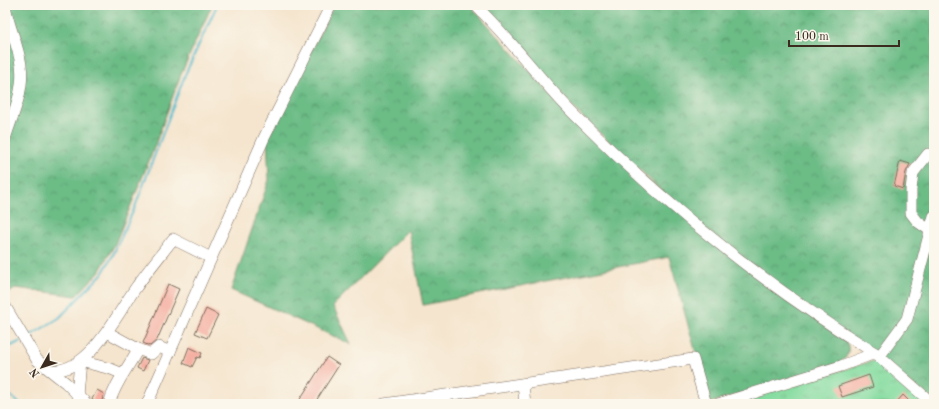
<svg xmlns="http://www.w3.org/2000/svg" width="939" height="409" font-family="'Old Standard TT',serif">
<defs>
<pattern id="grass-tufts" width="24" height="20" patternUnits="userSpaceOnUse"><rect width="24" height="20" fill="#85dca0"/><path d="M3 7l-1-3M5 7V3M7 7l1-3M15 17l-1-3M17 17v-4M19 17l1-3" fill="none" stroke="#74bd89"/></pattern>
<pattern id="forest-crowns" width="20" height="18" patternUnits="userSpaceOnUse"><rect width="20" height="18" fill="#6cbc86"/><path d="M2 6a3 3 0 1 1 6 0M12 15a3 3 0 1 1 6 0" fill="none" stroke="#5a996d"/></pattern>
</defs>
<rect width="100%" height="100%" fill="#fbf7ec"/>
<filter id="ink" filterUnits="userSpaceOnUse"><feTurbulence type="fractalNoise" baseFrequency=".025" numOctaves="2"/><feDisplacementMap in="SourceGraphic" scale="8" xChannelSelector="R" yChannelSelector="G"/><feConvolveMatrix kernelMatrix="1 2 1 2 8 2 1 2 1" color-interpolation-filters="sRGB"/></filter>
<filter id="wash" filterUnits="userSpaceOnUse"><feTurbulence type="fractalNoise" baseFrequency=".012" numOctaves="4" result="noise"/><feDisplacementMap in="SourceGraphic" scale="16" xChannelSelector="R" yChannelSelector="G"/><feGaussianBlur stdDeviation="0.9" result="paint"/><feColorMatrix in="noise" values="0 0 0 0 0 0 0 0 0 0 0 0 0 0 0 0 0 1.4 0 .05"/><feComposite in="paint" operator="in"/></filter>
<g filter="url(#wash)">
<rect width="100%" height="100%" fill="#f5e5ce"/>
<!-- grass -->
<path fill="url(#grass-tufts)" stroke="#60835f" d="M873,361L879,363L929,404H729Z"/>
<!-- forest -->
<g fill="url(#forest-crowns)" stroke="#547352">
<path d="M5,5H212L181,74L151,156L115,244L99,272L76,296L16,288L5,296Z"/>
<path d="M334,5H470L572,118L846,341C851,350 848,357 840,363L710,403L669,257L423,305L408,230L333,306L351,344L231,290L269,180L267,139Z"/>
<path d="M481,5H934V401L768,277L688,214L578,113Z"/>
</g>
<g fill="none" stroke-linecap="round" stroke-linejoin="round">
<!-- stream -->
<g stroke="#4eb8cb" stroke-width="2">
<path d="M28,337L59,318L102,274L112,257L135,207L185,75L217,5"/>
<path d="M5,349L21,341"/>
<path d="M5,391L20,404"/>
</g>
</g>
<g id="blocks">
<!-- building -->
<g fill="#f5b0a3">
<path d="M900,161L910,164L906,172L903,189L894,186Z"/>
<path d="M168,284L179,289L157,340L150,346L143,343Z"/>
<path d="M206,309L218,315L207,338L195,333Z"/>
<path d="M189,347L202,353L200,358L197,357L192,367L183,363Z"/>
<path d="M327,357L339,365L314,404H297Z"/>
<path d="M142,358L148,360L143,371L137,368Z"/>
<path d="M869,375L873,387L842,397L838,386Z"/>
<path d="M97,390L104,394L101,404H96L92,399Z"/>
<path d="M903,395L912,404H895Z"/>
</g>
</g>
</g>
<g filter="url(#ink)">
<use href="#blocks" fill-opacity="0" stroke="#7c6b5c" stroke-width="1"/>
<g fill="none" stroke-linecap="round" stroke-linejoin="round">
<!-- minor casing -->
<g stroke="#7c6b5c" stroke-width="12">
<g id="minor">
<path d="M475,5C512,40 541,82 577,117C667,207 766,286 875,353"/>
<path d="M5,139C12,116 25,90 21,65C18,44 8,25 5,5"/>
<path d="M931,231L918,222L911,213V190L913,173L928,154L934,156"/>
<path d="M5,306L37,360L66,383L87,404"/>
<path d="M107,332L138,349L151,354L159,347L170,352"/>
<path d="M879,357L907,319L934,216"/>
<path d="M50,370C89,375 118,312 137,286C148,270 161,255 173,239L211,258"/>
<path d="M523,384L525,404"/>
<path d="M77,395L80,361L111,369L123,374"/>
<path d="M109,404C115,383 128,368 138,349"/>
<path d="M147,404L264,138L331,5"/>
<path d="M384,404L693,359L706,404"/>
<path d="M718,404L841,366L875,353L933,404"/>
</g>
</g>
<!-- minor -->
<use href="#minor" stroke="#fff" stroke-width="11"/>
</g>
</g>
<!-- margin -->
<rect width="939" height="409" fill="none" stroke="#fbf7ec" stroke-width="20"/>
<!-- north arrow -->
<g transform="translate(42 367) rotate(231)" stroke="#fbf7ec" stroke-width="3" paint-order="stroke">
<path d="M0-3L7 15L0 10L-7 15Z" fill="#3b2a1e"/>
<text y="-6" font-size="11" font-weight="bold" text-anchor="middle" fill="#3b2a1e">N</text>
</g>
<!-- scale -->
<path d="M789 40v6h110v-6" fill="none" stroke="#3b2a1e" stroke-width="2"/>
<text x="795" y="40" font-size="12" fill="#3b2a1e" stroke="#fbf7ec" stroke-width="3" paint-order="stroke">100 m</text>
</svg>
